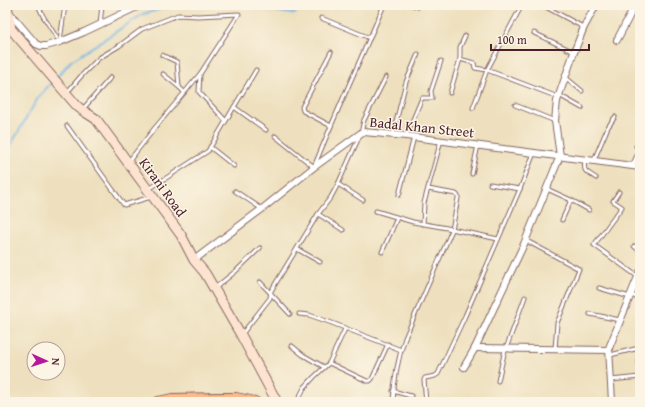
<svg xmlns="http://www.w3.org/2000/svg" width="645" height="407" font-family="'Gentium Book Plus',serif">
<rect width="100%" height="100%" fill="#fcf5e5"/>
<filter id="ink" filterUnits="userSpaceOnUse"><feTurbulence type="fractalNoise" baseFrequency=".025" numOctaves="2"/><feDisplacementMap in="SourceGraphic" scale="8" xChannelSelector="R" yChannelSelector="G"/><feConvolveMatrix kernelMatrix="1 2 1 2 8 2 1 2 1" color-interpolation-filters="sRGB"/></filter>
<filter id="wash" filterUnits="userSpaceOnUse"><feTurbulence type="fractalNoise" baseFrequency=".012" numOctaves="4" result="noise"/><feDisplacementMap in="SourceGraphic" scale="16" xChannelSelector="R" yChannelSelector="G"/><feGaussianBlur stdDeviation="0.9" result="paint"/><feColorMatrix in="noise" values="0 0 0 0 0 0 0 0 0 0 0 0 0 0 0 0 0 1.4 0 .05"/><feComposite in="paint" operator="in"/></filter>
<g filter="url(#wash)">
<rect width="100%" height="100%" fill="#eee0be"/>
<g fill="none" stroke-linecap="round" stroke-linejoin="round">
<!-- stream -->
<g stroke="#6db3e4" stroke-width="2">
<path d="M237,5L294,14L302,5"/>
<path d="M56,78L71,61L143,14L176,5"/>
<path d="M5,155L39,96L53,81"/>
</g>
</g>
</g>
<g filter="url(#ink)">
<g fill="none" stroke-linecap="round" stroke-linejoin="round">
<!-- lane casing -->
<g stroke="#83635e" stroke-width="5">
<g id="lane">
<path d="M38,5L43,16L57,38"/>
<path d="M412,5L418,7"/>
<path d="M546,7L583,27"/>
<path d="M321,18L370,38"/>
<path d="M100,25L102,5"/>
<path d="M534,33L574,52"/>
<path d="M60,41L65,5"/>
<path d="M162,55L177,62L179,87L184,92"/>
<path d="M460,59L474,63L475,68L487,70L558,97"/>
<path d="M163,74L179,87"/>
<path d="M200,74L199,92L226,121"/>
<path d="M565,77L582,91"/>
<path d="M70,89L82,75L99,58L119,46L142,29L178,15L198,16L239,14L200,74L154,129L129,161"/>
<path d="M450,93L460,59V47L465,36"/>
<path d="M559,95L582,108"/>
<path d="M515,105L555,121"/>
<path d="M234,107L266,130"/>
<path d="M473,108L487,70L522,5"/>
<path d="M82,110L111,77"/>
<path d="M67,126L124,205L151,197"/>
<path d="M331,126L303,111L302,107L331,52"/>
<path d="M393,134L406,82L418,54"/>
<path d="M275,136L314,167C336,112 361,59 384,5"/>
<path d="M406,136L422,98H432L431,91L441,61"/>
<path d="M636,146L640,147"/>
<path d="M210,147L234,166"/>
<path d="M585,160C583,173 586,171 596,178"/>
<path d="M594,160L608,127L615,117"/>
<path d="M632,166L640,149"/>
<path d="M472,174L478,145"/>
<path d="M338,184L363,200"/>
<path d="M490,184L520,189"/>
<path d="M149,189L208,151L256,70"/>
<path d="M547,189L571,200L562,220"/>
<path d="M235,191L262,209"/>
<path d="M619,192L613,201L622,207L594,245L637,276"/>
<path d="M399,195L414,137"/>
<path d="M571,200L589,210"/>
<path d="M376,211L413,222L447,228L498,239"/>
<path d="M318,214L343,230"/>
<path d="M423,224L424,203L441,140"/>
<path d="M525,240L579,269L557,323L555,349"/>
<path d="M634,246L640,251"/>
<path d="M297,249L320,262"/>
<path d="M382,252L391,232L397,218"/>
<path d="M260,282L290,314"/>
<path d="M215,288L236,271L260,248"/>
<path d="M599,288L630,297"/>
<path d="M631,294L640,300"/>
<path d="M299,314L309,315L332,323L401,350"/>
<path d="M590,314L620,320"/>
<path d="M242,334L270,298L271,291L318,214L331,197L338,184L361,133L364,120L386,77"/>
<path d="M292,346L303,355L324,367"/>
<path d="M610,355L635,349H638L639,363"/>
<path d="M329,363L367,381H370L372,379L388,344"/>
<path d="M611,380L640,377"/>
<path d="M498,381L504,354L525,297"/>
<path d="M393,391L411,396"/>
<path d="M298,402V400L304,388L314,377L329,363L345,329"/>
<path d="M393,402C394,381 398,358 405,338L452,230L458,198V196L456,194L428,189"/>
<path d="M426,402L424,380L425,378L435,376L438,374L465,316L520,189L534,153"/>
</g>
</g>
<!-- street casing -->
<g stroke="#83635e" stroke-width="8">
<g id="street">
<path d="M9,12L36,44L41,46H46L60,42L84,32L141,5"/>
<path d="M617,40L629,17L634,5"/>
<path d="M194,260L262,209L314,167L361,133L364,132L406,136L640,167"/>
<path d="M475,348L609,350"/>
<path d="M464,367L475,348L524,244L560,156L555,121L557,101L573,55L584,27L596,5"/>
<path d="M612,402L609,348L640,272"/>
</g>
</g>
<!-- secondary casing -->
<g stroke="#83635e" stroke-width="11">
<path id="secondary" d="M7,5L11,29L77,106L82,110L96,119L181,235L194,260L205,273L241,335L277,402"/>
</g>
<!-- primary casing -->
<g stroke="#83635e" stroke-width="12">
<path id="primary" d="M158,402L172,399L218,398H236L255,402"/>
</g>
<!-- lane -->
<use href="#lane" stroke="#fff" stroke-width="3"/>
<!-- street -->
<use href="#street" stroke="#fff" stroke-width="6"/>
<!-- secondary -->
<use href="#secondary" stroke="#fde4d1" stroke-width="9"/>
<!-- primary -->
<use href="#primary" stroke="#fbbb8c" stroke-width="10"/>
</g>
</g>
<g text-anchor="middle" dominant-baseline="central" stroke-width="3" stroke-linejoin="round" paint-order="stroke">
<!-- street labels -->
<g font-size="14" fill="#4a1f2b" stroke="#fcf5e5">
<text transform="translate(422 127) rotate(6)">Badal Khan Street</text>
<text transform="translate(163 187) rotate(54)">Kirani Road</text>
</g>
</g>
<!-- margin -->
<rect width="645" height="407" fill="none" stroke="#fcf5e5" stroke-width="20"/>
<!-- north arrow -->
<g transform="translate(46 361) rotate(93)"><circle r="19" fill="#fcf5e5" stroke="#b59f9b"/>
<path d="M0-3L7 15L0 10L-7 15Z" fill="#b5179e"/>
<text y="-6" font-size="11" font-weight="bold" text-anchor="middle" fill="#4a1f2b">N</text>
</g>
<!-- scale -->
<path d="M491 44v6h98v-6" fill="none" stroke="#4a1f2b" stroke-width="2"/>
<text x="497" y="44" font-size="12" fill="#4a1f2b" stroke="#fcf5e5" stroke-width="3" paint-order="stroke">100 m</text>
</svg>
